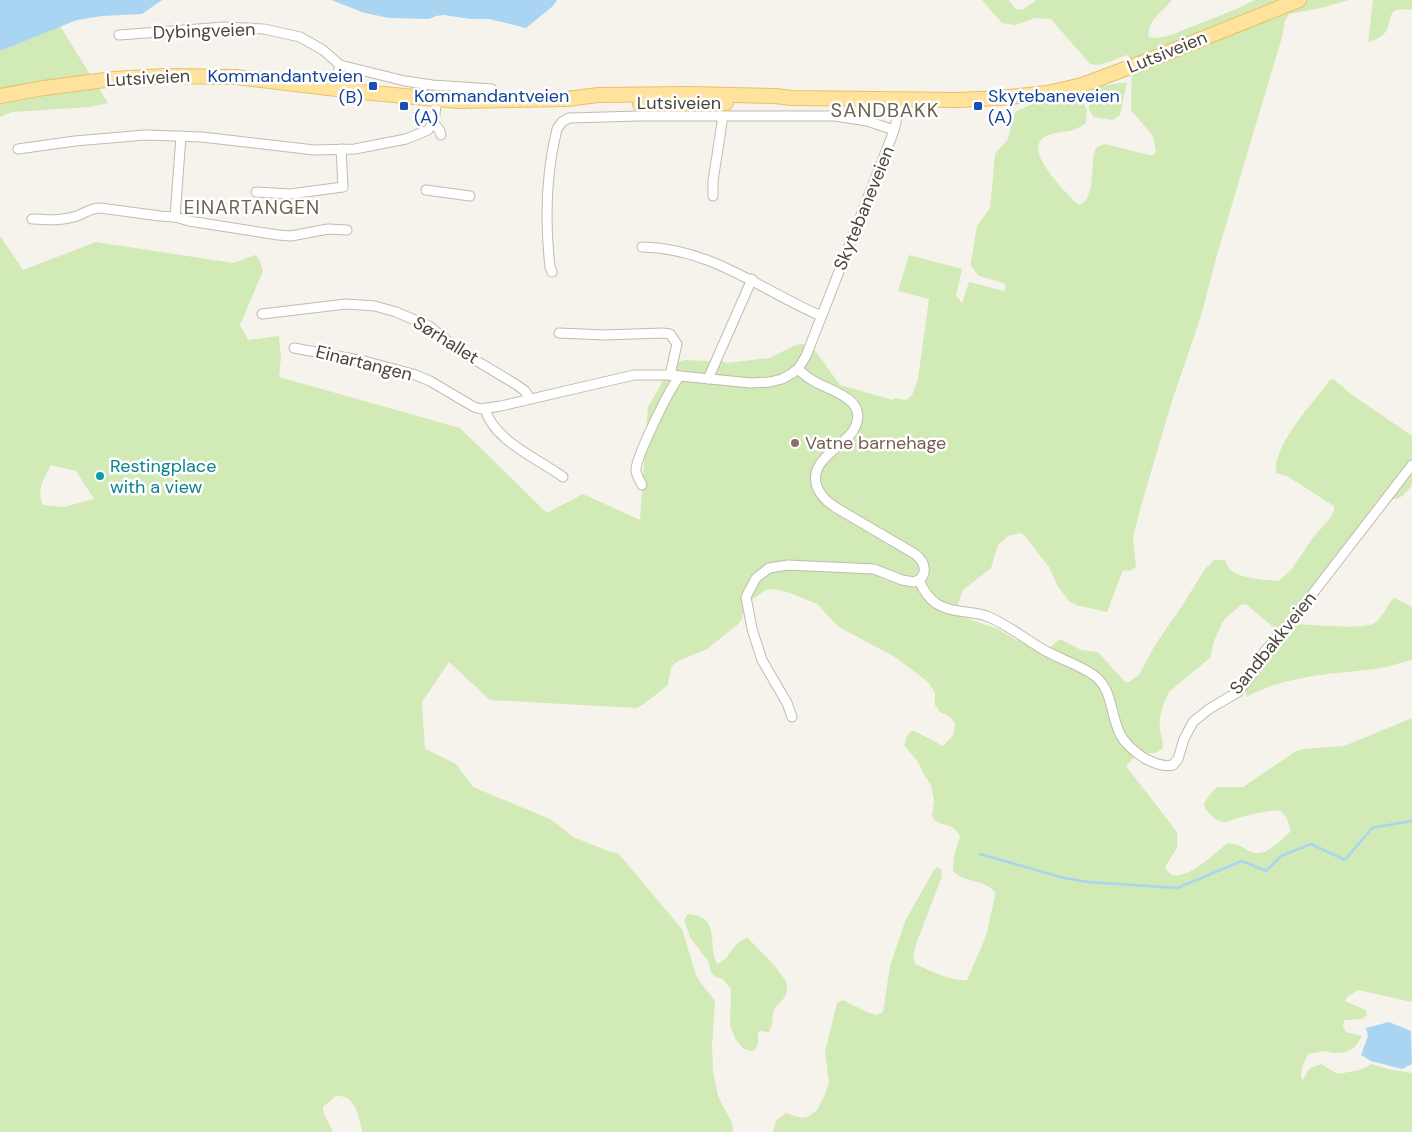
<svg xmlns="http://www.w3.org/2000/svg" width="1412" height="1132" font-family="'DM Sans',sans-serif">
<rect width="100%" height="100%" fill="#f6f3ec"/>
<!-- green -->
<g fill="#d2eab5" fill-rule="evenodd">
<path d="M982,0H1008L1017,10L1024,9L1036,0H1172C1164,11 1146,21 1149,37L1157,38L1171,35L1234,10L1255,0H1349L1321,8L1289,14L1285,21L1282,37L1217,255L1201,316L1172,401L1141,506L1133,538L1136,567L1130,571L1123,570L1107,612L1076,605L1069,601L1058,587L1049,567L1024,535L1020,533L1008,536L998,545L991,568L963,590L958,605L959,610L969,619L998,629L1018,641L1047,650L1060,639L1081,650L1098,652L1125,682H1129L1139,675L1155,645L1182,606L1205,569L1214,560H1225C1227,564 1228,568 1232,571C1243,579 1266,580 1279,581L1291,570L1312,539L1331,517L1334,510V506L1287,476L1276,473C1272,446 1314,402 1329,381L1333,379L1351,394L1412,436C1412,446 1412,477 1412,484C1409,491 1401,499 1394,499L1380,511L1307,606L1297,620L1298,624C1311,625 1362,629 1372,624C1383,620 1386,605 1394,598L1397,599L1412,607V660C1402,662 1392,666 1382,668C1336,674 1288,674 1246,697V690L1249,683L1279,632L1247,605L1242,604L1227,617L1222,623L1214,641L1210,658L1170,691C1164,702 1158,716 1160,729C1161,736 1164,742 1162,749L1155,753L1137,754L1126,766L1177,832V848L1165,867C1167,870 1169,874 1173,875C1189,879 1216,852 1228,843C1242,844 1244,850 1254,853C1267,856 1282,839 1291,831L1287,818L1281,811C1268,810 1253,814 1241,817C1236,818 1230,821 1225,822C1216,822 1207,813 1204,805L1207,798L1217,787H1243L1296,751L1304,749L1344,746L1412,718V1002L1358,990L1347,997L1345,1001L1366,1010L1367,1015L1363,1019L1344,1020L1343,1026L1346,1032L1362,1036L1355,1047L1346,1052L1335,1053L1324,1051L1308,1054L1302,1067L1301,1077L1303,1080L1309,1069L1321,1064L1338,1074L1359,1070L1372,1064L1388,1069L1412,1073V1132H773L776,1120L786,1113L801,1118L808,1117L817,1110L823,1099L829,1083L825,1052L837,1003L843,1000L869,1013L876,1015L883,1012L890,966L906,919L934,870L937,867L941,869L942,876L916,944L913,957L915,964C928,970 953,982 967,980L986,936L995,896V892C984,879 964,883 953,871L954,856L960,837C953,820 937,828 932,816L934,800L931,785L924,774L918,762L904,745L906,738L910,732L914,731L943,746L954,734L955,723L950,717L940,712L935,705V693L928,682L895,657L839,627L817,604L790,593L774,589L766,590L750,601L744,606L742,619L737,625L707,649L680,660L673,665L671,668L668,685L644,704L637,708L490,700L449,662L422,702L425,749L456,764L473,787L552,820L573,837L608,851L618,853L682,929L696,975L700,982L715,1001L712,1045L713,1071L718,1096L732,1123L733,1132H362C361,1122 356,1101 345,1097C342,1096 339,1096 336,1096L323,1107V1112L333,1132H0V236L23,270L96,242L233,263L255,255L259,259L263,271L240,325L248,340L279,336L281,357L279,377L460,428L547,513L583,494L640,520L648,407L673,364L685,360L707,361L719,360L727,363L769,358L796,345L802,344L814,349L840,385L893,400L894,398L906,400L912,395L918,379L929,299L898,291L909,255L962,269L956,296L962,303L969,282L1004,291L1006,286L1004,283L979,276L971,266V262L977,226L990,208L995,154L1008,139L1015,112L1036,102L1079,95L1087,110L1086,123C1069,135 1066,129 1049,135C1017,146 1065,191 1076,203L1080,205C1096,197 1090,165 1095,150C1097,146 1101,145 1105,144L1149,155H1153L1156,152L1153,136L1131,110L1132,60L1127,55C1114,59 1104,67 1090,64L1051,19L1035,18L1015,25L1002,23ZM51,465L76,471L94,499L64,507L43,505C36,491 44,478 51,465Z"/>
<path d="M1373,0H1412V10C1381,5 1396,23 1383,35C1379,39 1373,40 1368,42Z"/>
<path d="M60,26L108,103L89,107L12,112L0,117V51Z"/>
<path d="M1127,82L1120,115L1113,120L1093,117L1089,109V91L1102,86Z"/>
<path d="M688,914C723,916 706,947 718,964L725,959L737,944L747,937L774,965L786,981C791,1001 776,1001 773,1013C772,1019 773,1026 769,1032L761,1031L758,1032V1044L755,1050L751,1051L744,1049L736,1040L730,1025L731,989L723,979L715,977L710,970L709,962L691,939L684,920Z"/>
</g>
<!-- water -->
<g fill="#a9d4f2">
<path d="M0,0H162L142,14L102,16L77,20L0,51Z"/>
<path d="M331,0H557L553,6L526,28L489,19H470L444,15L436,16L429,19L389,18L365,13Z"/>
<path d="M1389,1022L1411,1031L1412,1064L1402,1069L1371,1061L1361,1055L1368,1036L1366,1028Z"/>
</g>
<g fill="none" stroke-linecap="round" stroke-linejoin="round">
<!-- stream -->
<path stroke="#a9d4f2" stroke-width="2.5" d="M980,854L1064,878L1089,882L1177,888L1242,861L1266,871L1281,856L1311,844L1345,860L1372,828L1411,821L1412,819"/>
<!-- minor casing -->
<g stroke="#c2bbae" stroke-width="11">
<g id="minor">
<path d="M119,35L224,27L264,29L300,37L323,50L340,65L405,81L432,85L492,89"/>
<path d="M334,89L340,65"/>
<path d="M434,123L440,131L441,135"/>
<path d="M18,149L75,141L145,135L202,137L314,150L355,149L406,139L428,130L434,121L437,99"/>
<path d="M426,190L470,196"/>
<path d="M256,192L290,194L343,187L341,149"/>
<path d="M713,196V181L723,116"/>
<path d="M175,217L181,136"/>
<path d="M32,219C48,220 62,221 77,216C85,213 91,208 100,208L160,216L175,217L189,221L278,235L291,236L328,229L347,230"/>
<path d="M642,247C711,248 761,290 821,316"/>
<path d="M552,272L550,267C545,222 546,173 557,129L562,122L569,118L639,116H835L867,121L894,130"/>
<path d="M262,314L346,304L375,306L396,312L429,326L460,351L517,385L525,391L530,399"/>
<path d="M559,333L604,335L663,333L670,334L677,344L670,375"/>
<path d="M294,348L364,361L413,374L430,381L474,407L481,409L501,406L634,375H670L751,383L770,382L782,379L791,374L798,369L806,356L892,136L896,123L899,98"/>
<path d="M708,379L752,279"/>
<path d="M485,408C492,440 539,459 563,477"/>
<path d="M642,485C640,481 636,475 636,470C636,457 670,387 680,376"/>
<path d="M919,580C923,590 928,598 937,604C953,614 972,610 989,617C1008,625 1025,639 1044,650C1060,659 1077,664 1092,674C1113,687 1110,714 1120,734C1125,744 1135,752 1144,758C1154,763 1162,767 1173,765L1178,759L1184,739L1193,722L1209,709L1238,692L1252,674L1264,652L1297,614L1412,465"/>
<path d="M792,717L787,703L762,660L752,629L746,597L756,578L769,568L788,565L874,569L902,580L914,582C929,577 926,562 915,554L835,507C827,502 821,496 817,487C808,461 840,449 853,431C870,402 838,393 817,383C810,379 804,375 798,369"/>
</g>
</g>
<!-- primary casing -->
<g stroke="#e6c16a" stroke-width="16">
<g id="primary">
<path d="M0,96L44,88L113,79L166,76L236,77L362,92L458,101L567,99L598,95L689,94L775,96L792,98L958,100L1000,98L1047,93L1082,85L1149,60L1299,0"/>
<path d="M640,104L726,103"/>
</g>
</g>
<!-- minor -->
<use href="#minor" stroke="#fff" stroke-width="9"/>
<!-- primary -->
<use href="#primary" stroke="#ffe39c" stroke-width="14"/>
</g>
<!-- markers -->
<g fill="#1a4fb4" stroke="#fff" stroke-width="2">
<rect x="368" y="81" width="10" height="10" rx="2.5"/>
<rect x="399" y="101" width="10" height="10" rx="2.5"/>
<rect x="973" y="101" width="10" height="10" rx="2.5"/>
</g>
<circle fill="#8d6e63" stroke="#fff" stroke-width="2" cx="795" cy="443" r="5"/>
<circle fill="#0f9aa8" stroke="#fff" stroke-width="2" cx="100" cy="476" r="5"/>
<g text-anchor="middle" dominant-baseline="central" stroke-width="5" stroke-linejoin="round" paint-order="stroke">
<!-- street labels -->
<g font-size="18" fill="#4b4439" stroke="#fff">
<text transform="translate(204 31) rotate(-2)">Dybingveien</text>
<text transform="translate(1167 52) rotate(-22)">Lutsiveien</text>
<text transform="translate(148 78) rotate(-3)">Lutsiveien</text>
<text x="679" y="103">Lutsiveien</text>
<text transform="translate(864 208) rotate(-68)">Skytebaneveien</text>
<text transform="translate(446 340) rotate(32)">Sørhallet</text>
<text transform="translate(364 363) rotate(14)">Einartangen</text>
<text transform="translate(1273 643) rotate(-51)">Sandbakkveien</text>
</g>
<!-- transit labels -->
<g font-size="18" fill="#164399" stroke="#fff" text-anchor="start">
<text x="363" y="76" text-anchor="end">Kommandantveien<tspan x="363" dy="21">(B)</tspan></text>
<text x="414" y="96">Kommandantveien<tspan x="414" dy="21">(A)</tspan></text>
<text x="988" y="96">Skytebaneveien<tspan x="988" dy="21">(A)</tspan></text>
</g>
<!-- education labels -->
<g font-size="18" fill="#785e54" stroke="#fff" text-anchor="start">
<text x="805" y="443">Vatne barnehage</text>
</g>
<!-- culture labels -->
<g font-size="18" fill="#0d838f" stroke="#fff" text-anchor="start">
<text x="110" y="466">Restingplace<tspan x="110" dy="21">with a view</tspan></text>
</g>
<!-- neighbourhood labels -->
<g font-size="19" letter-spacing="1" fill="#6e6250" stroke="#fff">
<text x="252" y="207">EINARTANGEN</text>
</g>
<!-- quarter labels -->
<g font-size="20" letter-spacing="1" fill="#6e6250" stroke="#fff">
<text x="885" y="110">SANDBAKK</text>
</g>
</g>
</svg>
